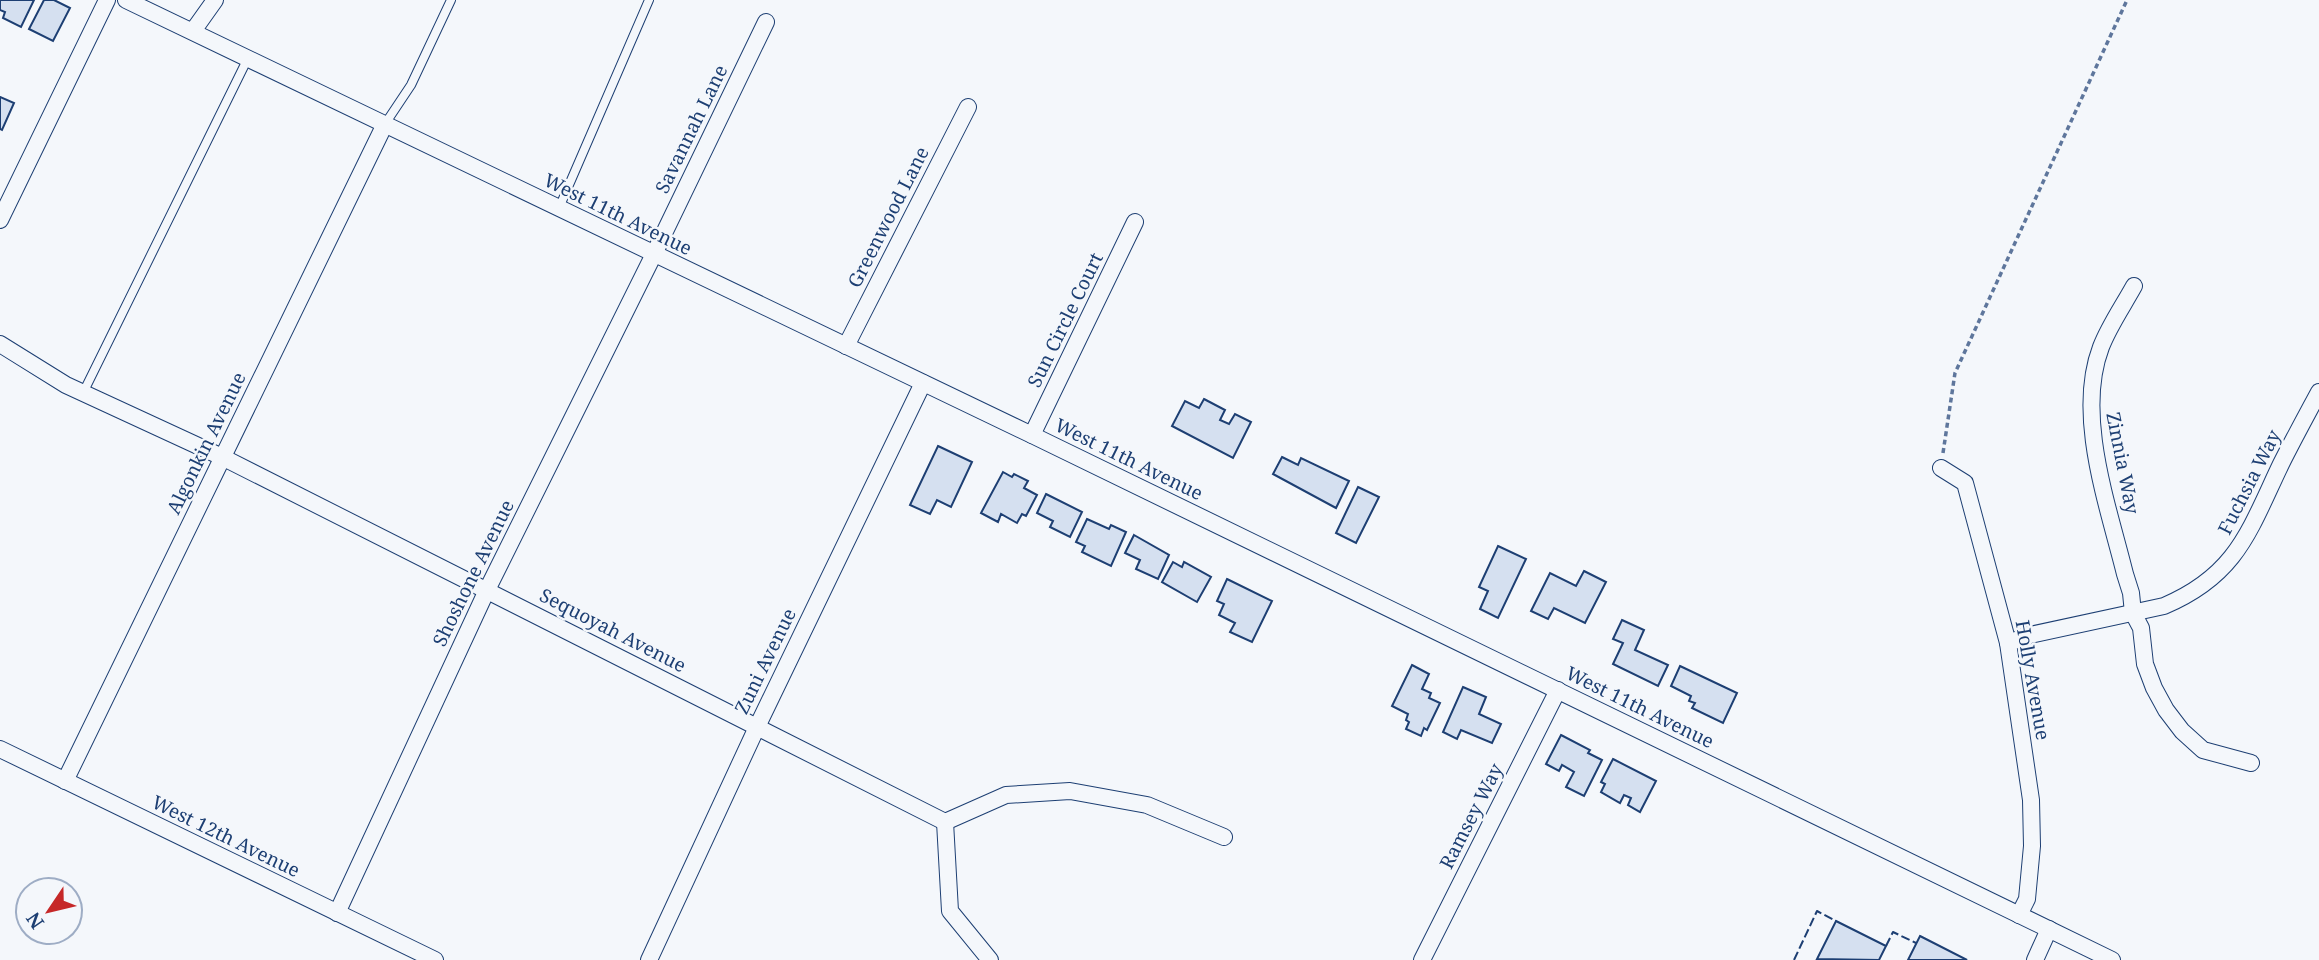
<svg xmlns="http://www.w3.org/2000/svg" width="2319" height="960" font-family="'Noto Serif',serif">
<rect width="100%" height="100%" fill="#f4f7fb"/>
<!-- building -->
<g fill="#d5e0f0" stroke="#1d3f73" stroke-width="2">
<path d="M0,0H34L21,27L3,18L5,12L0,10Z"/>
<path d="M44,0H54L70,8L53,41L29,29Z"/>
<path d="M0,97L14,103L2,130L0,129Z"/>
<path d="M1204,399L1225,410L1220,420L1229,424L1235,414L1251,422L1233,458L1172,426L1185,401L1199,408Z"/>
<path d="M938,446L972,462L951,507L937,500L930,514L910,505Z"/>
<path d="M1282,457L1298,465L1301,458L1349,481L1336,508L1273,474Z"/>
<path d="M1003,472L1012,477L1014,474L1028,481L1024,488L1037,495L1026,516L1022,514L1017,523L1001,514L998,522L981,513Z"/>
<path d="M1358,487L1379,497L1356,543L1336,533Z"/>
<path d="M1046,494L1082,512L1070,537L1050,527L1053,521L1037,513Z"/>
<path d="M1087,519L1109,529L1111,525L1126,532L1111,566L1082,552L1085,546L1076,542Z"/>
<path d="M1134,535L1169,555L1158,579L1136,569L1140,560L1125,553Z"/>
<path d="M1498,546L1526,559L1498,618L1480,609L1488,591L1479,587Z"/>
<path d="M1173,562L1182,567L1184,562L1211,577L1197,602L1162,582Z"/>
<path d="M1584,571L1606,582L1585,623L1554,608L1548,619L1531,611L1550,573L1576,586Z"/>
<path d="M1227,579L1272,601L1252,642L1230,632L1235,623L1219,615L1224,604L1217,601Z"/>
<path d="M1622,620L1644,630L1635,650L1668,665L1658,686L1613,664L1623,643L1613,639Z"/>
<path d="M1412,665L1429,674L1422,689L1431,693L1429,698L1440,703L1427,730L1424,728L1421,736L1406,729L1409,722L1406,720L1408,714L1392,706Z"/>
<path d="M1680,666L1737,693L1723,723L1692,708L1695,703L1689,701L1691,696L1671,686Z"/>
<path d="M1463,687L1486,697L1479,714L1501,724L1492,743L1461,730L1457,739L1443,732Z"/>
<path d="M1561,735L1590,750L1588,753L1602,760L1584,796L1566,787L1574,772L1562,765L1559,771L1546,764Z"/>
<path d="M1613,759L1656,781L1640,812L1628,805L1631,798L1624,795L1620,803L1601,792L1605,784L1601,782Z"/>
<path d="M1836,921L1886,946L1879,960L1817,959Z"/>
<path d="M1920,936L1967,960H1908Z"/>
</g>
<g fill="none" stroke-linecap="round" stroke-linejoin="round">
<!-- service casing -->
<g stroke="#1d3f73" stroke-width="10">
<g id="service">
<path d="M385,124L411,85L451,0"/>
<path d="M559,208L649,0"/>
<path d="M83,393L248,58"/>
</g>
</g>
<!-- minor casing -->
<g stroke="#1d3f73" stroke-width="18">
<g id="minor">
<path d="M126,0L1032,435L2112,960"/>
<path d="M193,31L215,0"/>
<path d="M0,220L107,0"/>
<path d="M2134,286C2123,306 2109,326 2101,347C2075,415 2108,505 2125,574L2131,593L2133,613L2141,628L2145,664L2154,688L2166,710L2182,731L2203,750L2251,763"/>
<path d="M0,344L66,385L222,457L945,822L1006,795L1070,791L1147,805L1224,837"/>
<path d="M846,346L968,107"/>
<path d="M1032,435L1135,222"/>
<path d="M1941,468L1965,483L2008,643L2031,800L2032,846L2027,899L2019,915"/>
<path d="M2008,643L2030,635L2164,606C2237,575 2249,531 2281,464C2293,440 2306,416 2319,392"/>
<path d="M0,749L435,960"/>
<path d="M65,781L385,124"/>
<path d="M945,822L950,911L990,960"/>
<path d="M337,913L487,590L654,254L766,22"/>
<path d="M649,960L757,727L923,383"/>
<path d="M1422,960L1558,690"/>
<path d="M2035,960L2049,929"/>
</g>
</g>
<!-- path -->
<path stroke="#5e769c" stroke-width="3.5" stroke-dasharray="5 3.5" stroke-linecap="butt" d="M1943,453L1955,373L2127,0"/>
<!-- service -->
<use href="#service" stroke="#f4f7fb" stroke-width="8"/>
<!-- minor -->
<use href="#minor" stroke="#f4f7fb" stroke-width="16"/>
<!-- fence -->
<g stroke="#1d3f73" stroke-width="2" stroke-dasharray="9 3.5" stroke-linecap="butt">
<path d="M1886,946L1893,932L1916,943"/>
<path d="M1794,960L1817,911L1836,921"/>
</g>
</g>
<g text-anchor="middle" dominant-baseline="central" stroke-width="5" stroke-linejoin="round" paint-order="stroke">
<!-- street labels -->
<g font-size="19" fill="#1d3f73" stroke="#f4f7fb">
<text transform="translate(691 129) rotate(-64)">Savannah Lane</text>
<text transform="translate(618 214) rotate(26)">West 11th Avenue</text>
<text transform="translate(888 217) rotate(-63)">Greenwood Lane</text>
<text transform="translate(1065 320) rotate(-64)">Sun Circle Court</text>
<text transform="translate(206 443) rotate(-64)">Algonkin Avenue</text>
<text transform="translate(1129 459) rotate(26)">West 11th Avenue</text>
<text transform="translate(2123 463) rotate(79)">Zinnia Way</text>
<text transform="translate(2249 482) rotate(-63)">Fuchsia Way</text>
<text transform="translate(473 573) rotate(-64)">Shoshone Avenue</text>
<text transform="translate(613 630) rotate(27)">Sequoyah Avenue</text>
<text transform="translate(765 661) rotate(-64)">Zuni Avenue</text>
<text transform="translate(2033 680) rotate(80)">Holly Avenue</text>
<text transform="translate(1640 707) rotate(26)">West 11th Avenue</text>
<text transform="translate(1471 816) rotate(-63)">Ramsey Way</text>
<text transform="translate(226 836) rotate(26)">West 12th Avenue</text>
</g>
</g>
<!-- north arrow -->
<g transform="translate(49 911) rotate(235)"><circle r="33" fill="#f4f7fb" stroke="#9eadc5" stroke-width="2"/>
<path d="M0-5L12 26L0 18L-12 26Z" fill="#c62828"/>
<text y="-10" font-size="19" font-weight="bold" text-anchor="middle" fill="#1d3f73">N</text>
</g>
</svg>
